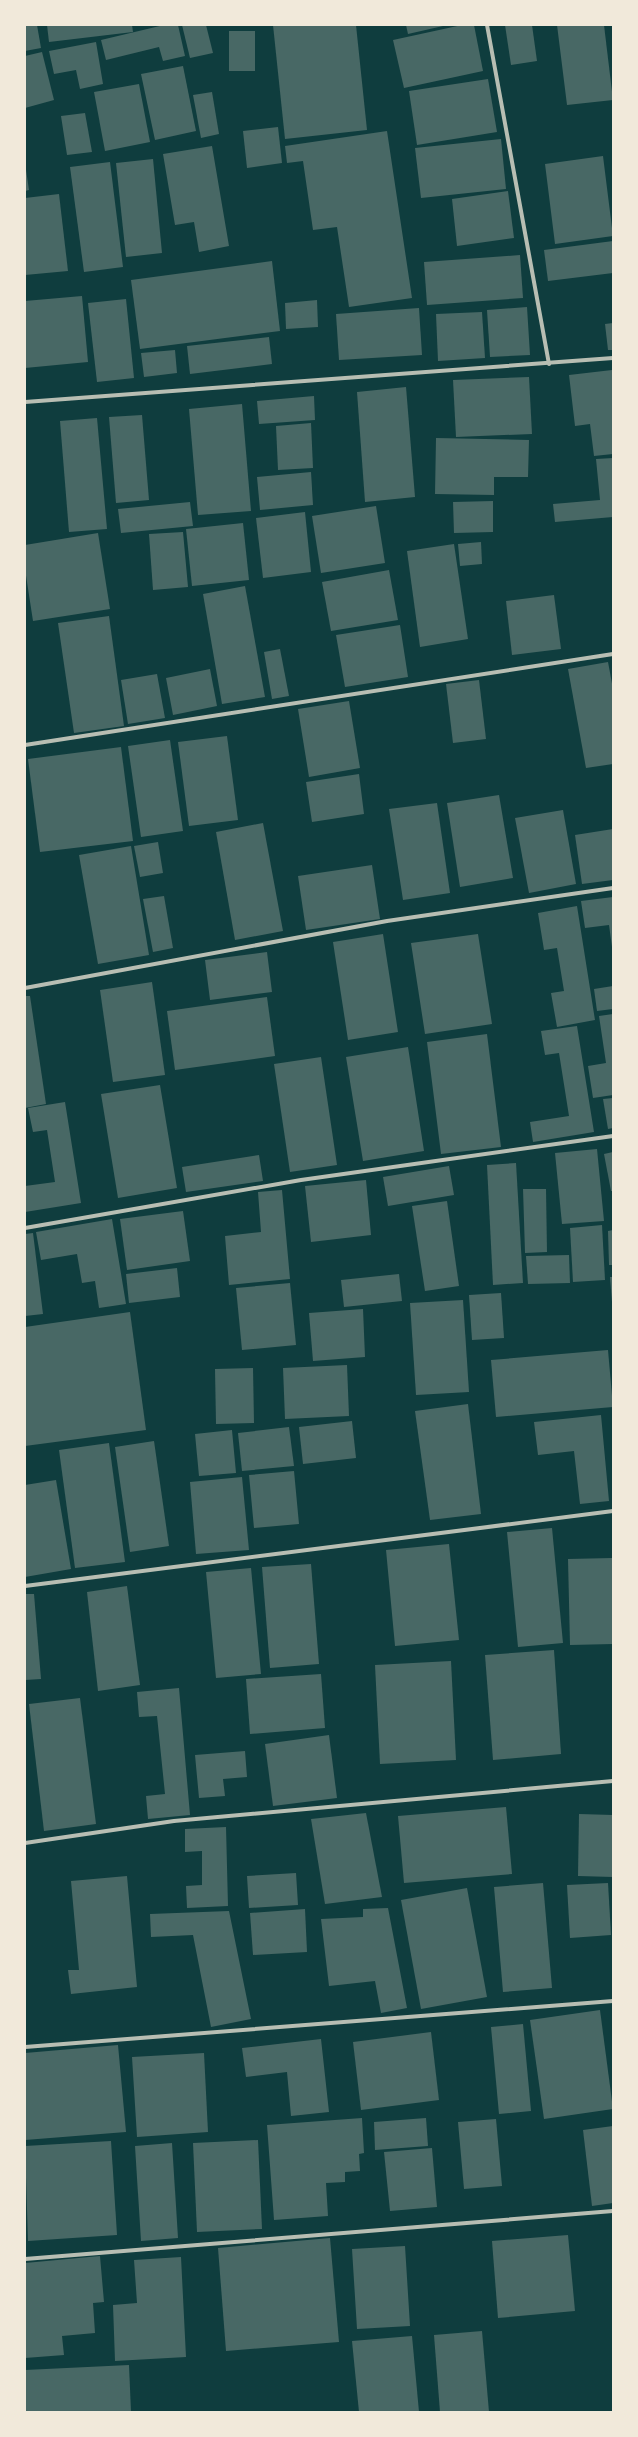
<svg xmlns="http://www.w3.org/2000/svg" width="638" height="2437" font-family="Roboto,sans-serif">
<rect width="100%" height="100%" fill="#0f3d3e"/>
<!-- building -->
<g fill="#486865">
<path d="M25,25H37L41,48L25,51Z"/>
<path d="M47,25H132L133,32L49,42Z"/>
<path d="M164,25H178L185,56L163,61L159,47L106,60L101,40Z"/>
<path d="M182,25H206L213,53L190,58Z"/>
<path d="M273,25H356L367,130L285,139Z"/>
<path d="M406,25H443V26L408,34Z"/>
<path d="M462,25H474L483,71L404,88L393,40Z"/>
<path d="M505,25H532L537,61L511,65Z"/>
<path d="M557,25H604L613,100L567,105Z"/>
<rect x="229" y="31" width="26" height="40"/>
<path d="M96,42L103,84L80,89L76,70L54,74L49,51Z"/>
<path d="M42,52L54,100L25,108V56Z"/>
<path d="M183,66L196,131L155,140L141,74Z"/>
<path d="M488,79L497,132L417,145L409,91Z"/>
<path d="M139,84L150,142L105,151L94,92Z"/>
<path d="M212,92L219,134L201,138L193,95Z"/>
<path d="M85,113L92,152L67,155L61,116Z"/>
<path d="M278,127L282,163L247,168L243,131Z"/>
<path d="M387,131L412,298L349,307L337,227L313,230L303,161L287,163L285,146Z"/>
<path d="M501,139L506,189L421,198L415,148Z"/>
<path d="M212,146L229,246L199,252L194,222L175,225L163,154Z"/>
<path d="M603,156L613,236L555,244L545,164Z"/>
<path d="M153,159L162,253L126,257L116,163Z"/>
<path d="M110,162L123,267L84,272L70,167Z"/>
<path d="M25,163L29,190L25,191Z"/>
<path d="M508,191L514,238L457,246L452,199Z"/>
<path d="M59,194L68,271L25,275V198Z"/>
<path d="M613,241V273L548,281L544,250Z"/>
<path d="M520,255L523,298L427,305L424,262Z"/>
<path d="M272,261L280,331L140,349L131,280Z"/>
<path d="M82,296L88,362L25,368V301Z"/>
<path d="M126,299L134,378L97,382L88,303Z"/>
<path d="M317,300L318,327L286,329L285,303Z"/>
<path d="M527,307L530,355L490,357L487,310Z"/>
<path d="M419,308L422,355L339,360L336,314Z"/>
<path d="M482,312L485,358L438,361L436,314Z"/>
<path d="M613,323V350H608L605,324Z"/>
<path d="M269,337L272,364L190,374L187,346Z"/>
<path d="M175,350L177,373L144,377L141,353Z"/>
<path d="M612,370L613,454L594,456L590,424L575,426L569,375Z"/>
<path d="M529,377L532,434L456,437L453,380Z"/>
<path d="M406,387L415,497L365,502L357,392Z"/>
<path d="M314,396L315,420L259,424L257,401Z"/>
<path d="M242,404L251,511L198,515L189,409Z"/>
<path d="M142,415L149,500L116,503L109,417Z"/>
<path d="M97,418L107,529L69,532L60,421Z"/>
<path d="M311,423L313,468L278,470L276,426Z"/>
<path d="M436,438L529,440L528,477H494V495L435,494Z"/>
<path d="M613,458V517L555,522L553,504L600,500L596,459Z"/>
<path d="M311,472L313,505L260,510L257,477Z"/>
<path d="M493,501V532L454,533L453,502Z"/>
<path d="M190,502L193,526L121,533L118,509Z"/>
<path d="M376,506L385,563L321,573L312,516Z"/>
<path d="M305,512L311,572L263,578L256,518Z"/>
<path d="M243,523L249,580L192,586L186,529Z"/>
<path d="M183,532L188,587L153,590L149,534Z"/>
<path d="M98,533L110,609L33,621L25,569V545Z"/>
<path d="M481,542L482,564L460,566L458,544Z"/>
<path d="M454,544L468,639L420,647L407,551Z"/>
<path d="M389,570L398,620L331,631L322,582Z"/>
<path d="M245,586L265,697L222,704L203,594Z"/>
<path d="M554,595L561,649L512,655L506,601Z"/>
<path d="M109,616L124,726L74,733L58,623Z"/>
<path d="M400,625L408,677L345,687L336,635Z"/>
<path d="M280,649L289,696L272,699L264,652Z"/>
<path d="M608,662L613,689V764L586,768L568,669Z"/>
<path d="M210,669L217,706L173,715L166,678Z"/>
<path d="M157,674L165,718L128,724L121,680Z"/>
<path d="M479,680L486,739L453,743L446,684Z"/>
<path d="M349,701L360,768L309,777L298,709Z"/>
<path d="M227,736L238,820L189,826L178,742Z"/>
<path d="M170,740L183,831L141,837L128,746Z"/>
<path d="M121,747L133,841L40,852L28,759Z"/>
<path d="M359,774L364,814L312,822L306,782Z"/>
<path d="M499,795L513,878L460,887L447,803Z"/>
<path d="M437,803L450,893L403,900L389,809Z"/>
<path d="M563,810L576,884L529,893L515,818Z"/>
<path d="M263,823L283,931L235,940L216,832Z"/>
<path d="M613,829V880L582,884L575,835Z"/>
<path d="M158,842L163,873L140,877L134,846Z"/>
<path d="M131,846L149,955L98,964L79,855Z"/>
<path d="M372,865L380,919L306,930L298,876Z"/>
<path d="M164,896L173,948L153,952L143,899Z"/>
<path d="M613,897V947H612L609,925L585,928L581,901Z"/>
<path d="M577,906L595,1020L557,1027L551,993L564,991L557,948L544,950L538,913Z"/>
<path d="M383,934L398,1032L348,1040L333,942Z"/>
<path d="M478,934L492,1024L425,1034L411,943Z"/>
<path d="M267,952L272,992L210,1000L205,960Z"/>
<path d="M152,982L165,1075L113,1082L100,990Z"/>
<path d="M613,986V1009L597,1011L594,989Z"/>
<path d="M25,996H30L46,1104L25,1108Z"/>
<path d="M267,997L275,1056L175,1070L167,1011Z"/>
<path d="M613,1014V1095L593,1098L588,1066L606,1063L599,1016Z"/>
<path d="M577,1026L594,1132L533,1142L530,1122L569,1116L559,1053L545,1055L541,1031Z"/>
<path d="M487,1034L501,1147L441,1154L427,1042Z"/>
<path d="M408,1047L424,1151L363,1161L346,1057Z"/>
<path d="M321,1057L337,1165L290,1172L274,1064Z"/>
<path d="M160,1085L177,1188L118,1198L101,1094Z"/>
<path d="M613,1098V1128L608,1129L603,1099Z"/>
<path d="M65,1102L81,1203L25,1212V1186L55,1182L47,1130L33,1132L28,1108Z"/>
<path d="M597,1149L604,1221L562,1224L555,1153Z"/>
<path d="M613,1152V1191H611L604,1154Z"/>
<path d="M259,1155L263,1181L186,1192L182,1167Z"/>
<path d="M516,1163L523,1283L493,1285L487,1165Z"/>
<path d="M449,1166L454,1195L388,1206L383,1177Z"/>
<path d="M366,1180L371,1235L311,1242L305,1186Z"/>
<path d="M523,1189H546L547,1252L525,1253Z"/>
<path d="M282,1190L290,1279L229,1285L225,1236L261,1232L258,1192Z"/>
<path d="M447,1201L459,1286L425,1291L412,1206Z"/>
<path d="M183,1211L190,1261L127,1270L120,1219Z"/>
<path d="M112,1219L126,1304L99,1308L95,1281L82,1283L77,1254L41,1260L36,1232Z"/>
<path d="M602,1225L605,1280L573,1282L570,1228Z"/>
<path d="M613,1230V1265H609L608,1231Z"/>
<path d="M33,1233L43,1314L25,1316V1234Z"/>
<path d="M569,1255L570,1283L528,1284L526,1256Z"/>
<path d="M177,1268L180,1297L129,1303L126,1274Z"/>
<path d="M399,1274L402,1301L344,1307L341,1280Z"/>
<path d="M610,1277H613V1302H612Z"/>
<path d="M290,1283L296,1345L242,1350L236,1288Z"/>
<path d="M501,1293L504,1338L472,1340L469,1295Z"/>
<path d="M463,1300L469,1392L416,1395L410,1303Z"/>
<path d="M363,1309L365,1357L313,1361L309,1313Z"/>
<path d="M130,1312L146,1430L25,1446V1327Z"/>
<path d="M608,1350L613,1407L496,1417L491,1360Z"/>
<path d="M347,1365L349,1416L285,1419L283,1368Z"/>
<path d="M253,1368L254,1423L216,1424L215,1369Z"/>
<path d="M468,1404L481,1514L430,1520L415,1411Z"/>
<path d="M601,1415L609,1501L580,1504L574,1451L538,1455L534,1422Z"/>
<path d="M352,1421L356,1458L303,1464L299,1427Z"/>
<path d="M289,1427L294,1466L242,1471L238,1433Z"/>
<path d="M232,1430L236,1473L199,1476L195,1434Z"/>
<path d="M154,1441L169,1546L130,1552L115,1447Z"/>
<path d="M109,1443L125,1562L75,1568L59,1450Z"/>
<path d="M294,1471L299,1524L254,1528L249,1475Z"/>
<path d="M242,1477L249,1550L196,1554L190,1482Z"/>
<path d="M56,1480L71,1569L25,1577V1485Z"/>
<path d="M552,1528L563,1643L518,1647L507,1532Z"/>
<path d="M449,1544L459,1640L395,1646L386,1550Z"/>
<path d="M612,1558L613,1644L570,1645L568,1559Z"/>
<path d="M311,1564L319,1664L270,1668L262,1567Z"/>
<path d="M251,1568L261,1674L216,1678L206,1572Z"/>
<path d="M127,1586L140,1685L98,1691L87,1592Z"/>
<path d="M25,1594H34L41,1679L25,1680Z"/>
<path d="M554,1650L561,1754L493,1760L485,1655Z"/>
<path d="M451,1661L456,1760L380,1764L375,1665Z"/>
<path d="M321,1674L325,1728L250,1734L246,1679Z"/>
<path d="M179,1688L190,1815L148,1819L146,1796L165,1794L157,1716L139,1717L137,1692Z"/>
<path d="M80,1698L96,1824L44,1831L29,1704Z"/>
<path d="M329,1735L337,1798L273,1806L265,1744Z"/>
<path d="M245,1751L247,1777L223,1779L225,1796L199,1798L195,1755Z"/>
<path d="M506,1807L512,1874L404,1883L398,1816Z"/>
<path d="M366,1813L382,1897L325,1904L311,1819Z"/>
<path d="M579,1814L613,1815V1877L578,1876Z"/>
<path d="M226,1827L228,1906L187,1908L186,1886L202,1885V1851L185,1852V1829Z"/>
<path d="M296,1873L298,1905L249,1908L247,1876Z"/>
<path d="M127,1876L137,1987L71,1994L68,1970H79L71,1881Z"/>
<path d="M543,1883L552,1988L503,1992L494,1887Z"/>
<path d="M608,1883L611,1935L570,1938L567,1885Z"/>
<path d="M467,1888L487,1997L421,2009L401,1900Z"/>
<path d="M388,1908L407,2008L381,2013L375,1981L329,1986L321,1919L363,1917V1909Z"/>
<path d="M305,1909L307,1952L253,1955L250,1913Z"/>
<path d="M229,1911L251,2019L211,2027L193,1935L151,1937L150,1914Z"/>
<path d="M600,2010L613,2109L544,2119L530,2020Z"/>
<path d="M523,2024L531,2111L499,2114L491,2027Z"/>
<path d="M431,2032L439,2100L361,2110L353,2042Z"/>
<path d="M321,2039L329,2112L291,2116L287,2072L246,2077L242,2048Z"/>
<path d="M118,2045L126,2132L25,2140V2053Z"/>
<path d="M204,2053L208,2132L137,2137L132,2057Z"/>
<path d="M362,2118L364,2153L359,2154L360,2171L345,2172V2182L326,2183L328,2216L274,2220L267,2125Z"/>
<path d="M426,2118L428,2146L375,2150L374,2122Z"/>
<path d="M496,2119L502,2186L464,2189L458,2122Z"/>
<path d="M613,2126V2203L592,2206L583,2130Z"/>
<path d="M258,2140L262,2229L197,2232L193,2143Z"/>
<path d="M111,2141L117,2235L28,2241L25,2146Z"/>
<path d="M172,2143L178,2238L141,2241L135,2146Z"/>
<path d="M432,2148L437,2207L390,2211L384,2152Z"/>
<path d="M568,2235L575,2311L498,2318L492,2241Z"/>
<path d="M330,2238L339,2342L226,2351L218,2248Z"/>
<path d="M405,2246L410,2326L357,2329L352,2249Z"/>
<path d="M100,2256L104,2302L93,2303L95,2333L62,2336L64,2355L25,2358V2263Z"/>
<path d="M181,2257L186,2357L115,2361L113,2305L137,2303L134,2260Z"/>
<path d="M482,2331L489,2412H440L434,2335Z"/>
<path d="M412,2336L419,2412H359L352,2341Z"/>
<path d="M129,2365L131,2412H25V2370Z"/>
</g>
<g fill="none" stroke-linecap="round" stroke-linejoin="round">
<!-- minor -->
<g stroke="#b8beb3" stroke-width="4">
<path d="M487,25L549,364"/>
<path d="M25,402L613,358"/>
<path d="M25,745L613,654"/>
<path d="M25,988L387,921L613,888"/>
<path d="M25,1228L301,1180L613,1136"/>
<path d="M25,1586L613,1511"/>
<path d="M25,1843L174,1821L613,1781"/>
<path d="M25,2047L613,2001"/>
<path d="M25,2259L613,2211"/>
</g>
</g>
<!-- border -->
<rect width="638" height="2437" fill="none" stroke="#f1e9da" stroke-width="52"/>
</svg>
